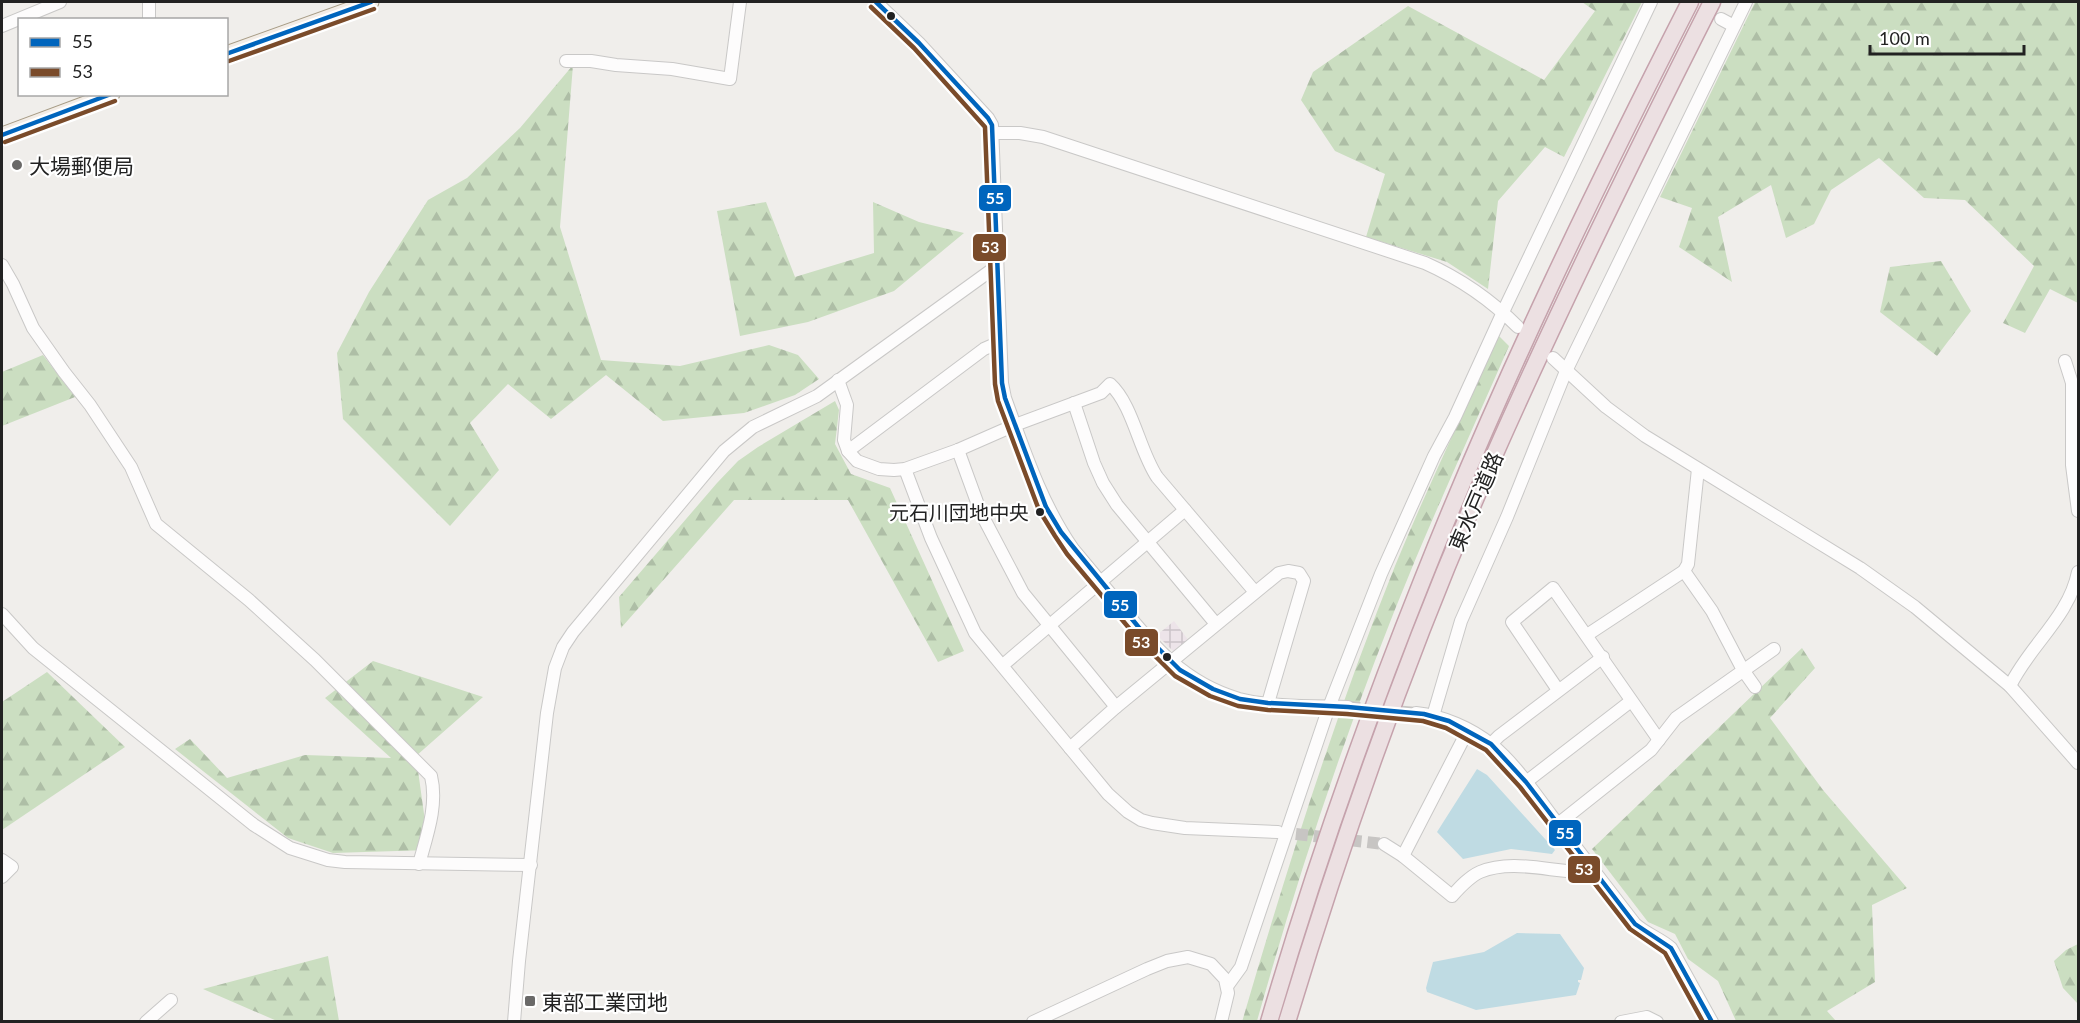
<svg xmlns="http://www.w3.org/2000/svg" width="2080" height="1023" font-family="Lato,'Noto Sans JP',sans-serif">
<defs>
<pattern id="industrial-grid" width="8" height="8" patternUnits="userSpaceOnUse" patternTransform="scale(1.5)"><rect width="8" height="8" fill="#ede4e9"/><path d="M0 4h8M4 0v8" fill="none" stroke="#cbc3c8"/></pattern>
<pattern id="forest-firs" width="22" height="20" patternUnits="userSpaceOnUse" patternTransform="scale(1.5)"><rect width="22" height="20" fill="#cbdec1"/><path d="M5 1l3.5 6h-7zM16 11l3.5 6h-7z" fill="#aebea6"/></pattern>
</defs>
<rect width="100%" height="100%" fill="#f0eeeb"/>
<!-- industrial -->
<path fill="url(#industrial-grid)" d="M1174,621L1189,641L1175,653L1157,635Z"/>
<!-- forest -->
<g fill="url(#forest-firs)">
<path d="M1582,2H1642L1564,157L1545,147L1498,201L1488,289L1447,262L1366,237L1385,174L1335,151L1301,100L1313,72L1408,6L1544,80L1595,11Z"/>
<path d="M1755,2H2078V303L2050,289L2025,333L2003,323L2034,266L1965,200L1924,198L1879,158L1831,190L1814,224L1786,238L1771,185L1718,217L1732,282L1679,247L1692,208L1660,197Z"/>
<path d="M573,65L560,227L601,360L680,366L769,345L798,355L819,379L795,395L744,413L663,421L606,375L551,419L508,384L470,423L499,470L450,526L343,419L337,353L369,292L428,200L467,178L520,128Z"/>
<path d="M766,202L795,277L874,253L873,202L919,222L964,233L894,291L808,322L740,336L717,211Z"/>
<path d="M1941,261L1971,311L1937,356L1880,312L1890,267Z"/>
<path d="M1498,335L1509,346C1478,417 1446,487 1416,558C1353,709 1301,864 1257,1021L1242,1022C1287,868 1335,715 1395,566C1427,488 1464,412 1498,335Z"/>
<path d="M43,355L75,397L2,426V372Z"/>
<path d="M835,401L839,410L835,444L851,474L890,488L964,651L938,662L848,500H734L621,628L619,597L717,483L738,461L758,447Z"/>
<path d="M1802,648L1815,668L1770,718L1823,790L1907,888L1872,905L1875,982L1827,1011L1836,1021H1736L1718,981L1688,959L1675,934L1648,922L1592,849Z"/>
<path d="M373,661L483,697L416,756L429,850L333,853L288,838L175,749L190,739L227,778L305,755L391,758L325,698Z"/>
<path d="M47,672L125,747L2,830V702Z"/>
<path d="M2078,944V1004L2063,988L2054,961L2066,950Z"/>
<path d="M328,956L339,1021H277L203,989Z"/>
</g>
<!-- water -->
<g fill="#bfdbe3">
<path d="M1477,769L1487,775L1555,850L1552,854L1511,849L1463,859L1437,832Z"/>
<path d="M1517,933L1560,934L1584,968L1581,980H1578V982L1580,983L1576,995L1476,1010L1427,992L1426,988L1433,962L1484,952Z"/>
</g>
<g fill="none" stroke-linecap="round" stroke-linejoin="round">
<!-- minor-tunnel -->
<g stroke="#c7c5c3" stroke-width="12" stroke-dasharray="12 6" stroke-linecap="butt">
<path d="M1348,707L1416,713"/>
<path d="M1278,832L1384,844"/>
</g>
<!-- minor casing -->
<g stroke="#c9c8c7" stroke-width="14">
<g id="minor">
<path d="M876,2L919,43L988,118L992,125L1002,383L1005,398C1024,450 1041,503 1073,549C1088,567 1104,586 1119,604C1154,647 1184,683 1239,699C1270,707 1315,706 1348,707"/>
<path d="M1721,19L1734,26"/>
<path d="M149,20V2"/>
<path d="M2,26L60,2"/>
<path d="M566,61H591L616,65L672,69L730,79L740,2"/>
<path d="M993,133H1020L1043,137L1425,263C1461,279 1490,299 1518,327"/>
<path d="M2,265L13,284L33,328L64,372L90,405L131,467L156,524L249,600L315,660L431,776C438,805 427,835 419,864"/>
<path d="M1553,358L1606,407L1645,436L1860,568L1915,607L2010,686L2078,763"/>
<path d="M2065,361L2072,383V465L2078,511"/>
<path d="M838,380L847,405L844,440L848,451L857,461L879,469L894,470L905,469L958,450L1015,425L1101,393L1110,384C1133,405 1139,450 1157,477L1255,592"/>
<path d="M1074,403L1094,463L1103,483L1117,505L1216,624"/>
<path d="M958,450L981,513L1023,593L1116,707"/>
<path d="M848,451L984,349L1000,342"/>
<path d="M905,469L931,538L975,633L1108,794L1128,812L1141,820L1152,823L1185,828L1278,832"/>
<path d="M1684,571L1712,611L1743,670L1755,687"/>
<path d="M2,614L33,648L254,825L290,848L328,860L345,862L531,865"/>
<path d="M1587,635L1684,571L1688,564L1698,469"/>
<path d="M1003,665L1185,510"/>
<path d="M2010,686C2029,646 2069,617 2078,572"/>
<path d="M1558,690L1512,622L1553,588L1659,740"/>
<path d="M1416,713C1443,716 1471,728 1492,745C1515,764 1533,791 1551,815C1579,851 1607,888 1635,924C1646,934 1660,938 1671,948L1712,1022"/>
<path d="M1433,716L1461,621L1507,517L1566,371L1746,2"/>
<path d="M1491,744L1499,736L1603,657"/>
<path d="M1070,748L1116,707L1279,573L1288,571L1299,573L1304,581L1268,703"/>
<path d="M1526,782L1631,701"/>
<path d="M1558,824L1651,750L1676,718L1774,649"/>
<path d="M1384,844L1403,856L1452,896C1460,887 1469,877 1480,872C1515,857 1559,875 1595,872"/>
<path d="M1403,856L1468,730"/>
<path d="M2,860L12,867L2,877"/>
<path d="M1228,985L1241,967L1329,707L1381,574L1434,456L1455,417L1503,312L1651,2"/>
<path d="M146,1022L171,1000"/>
<path d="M514,1022L519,961L547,713L555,668L563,647L573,632L724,451L753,427L817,396L997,266"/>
<path d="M1033,1022L1147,969L1167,961L1188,957L1211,964L1225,979L1228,993L1221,1022"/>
<path d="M1621,1022L1647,1017L1657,1022"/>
</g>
</g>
<!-- major casing -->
<g stroke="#a79c86" stroke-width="17">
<g id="major">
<path d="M226,54L371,2"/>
<path d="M2,135L112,94"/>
</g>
</g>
<!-- highway casing -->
<g stroke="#c5a2ac" stroke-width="19">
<g id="highway">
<path d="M1269,1022C1313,872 1364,726 1422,581C1500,384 1594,190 1690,2"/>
<path d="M1287,1022C1345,830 1412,641 1493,458C1561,304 1636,152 1712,2"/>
</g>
</g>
<!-- minor -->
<use href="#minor" stroke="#fdfcfc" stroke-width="12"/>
<!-- major -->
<use href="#major" stroke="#f3ede7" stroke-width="15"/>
<!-- highway -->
<use href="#highway" stroke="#ece0e2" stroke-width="16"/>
<!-- bus-1 casing -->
<g stroke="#fff" stroke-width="9">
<g id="bus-1">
<path d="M876,2L919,43L988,118L992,125L1002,383L1005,398L1046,507L1061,532L1145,635L1180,670L1213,689L1240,699L1268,703L1348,707L1424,714L1449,721L1491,744L1526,782L1635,924L1671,948L1712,1022"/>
<path d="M226,54L371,2"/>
<path d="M2,135L111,94"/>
</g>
</g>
<!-- bus-2 casing -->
<g stroke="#fff" stroke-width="9">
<g id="bus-2">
<path d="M871,7L914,48L985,127L995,384L998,401L1039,510L1055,536L1067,554L1139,640L1175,676L1210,696L1238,706L1268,710L1347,714L1423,721L1446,728L1486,750L1520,787L1630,929L1665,953L1703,1022"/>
<path d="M229,61L374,9"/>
<path d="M5,142L115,101"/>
</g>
</g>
<!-- bus-1 -->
<use href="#bus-1" stroke="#0065bd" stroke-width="4.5"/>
<!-- bus-2 -->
<use href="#bus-2" stroke="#7a4b2a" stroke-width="4.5"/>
</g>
<!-- markers -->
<g fill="#222" stroke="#fff" stroke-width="2">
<circle cx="891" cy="16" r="5"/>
<circle cx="1040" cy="512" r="5"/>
<circle cx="1167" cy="657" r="5"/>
</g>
<g fill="#6a6968" stroke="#fff" stroke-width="2">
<circle cx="17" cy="165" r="6"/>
<rect x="524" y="995" width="12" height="12" rx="3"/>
</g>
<g text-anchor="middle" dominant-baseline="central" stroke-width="4.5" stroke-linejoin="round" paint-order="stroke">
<!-- bus labels -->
<g font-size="20" fill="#222" stroke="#fff" text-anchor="end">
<text x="1029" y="512">元石川団地中央</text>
</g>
<!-- poi labels -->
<g font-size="21" fill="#222" stroke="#fff" text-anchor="start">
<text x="29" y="165">大場郵便局</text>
<text x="542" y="1001">東部工業団地</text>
</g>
<!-- street labels -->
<g font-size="21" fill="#222" stroke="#fff">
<text transform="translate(1475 501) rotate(-67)">東水戸道路</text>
</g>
</g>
<g stroke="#fff" stroke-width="2">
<rect x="978" y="184" width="34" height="28" rx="6" fill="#0065bd"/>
<rect x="972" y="233" width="35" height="29" rx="6" fill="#7a4b2a"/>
<rect x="1103" y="590" width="35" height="29" rx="6" fill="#0065bd"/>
<rect x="1124" y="628" width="35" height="29" rx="6" fill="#7a4b2a"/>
<rect x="1548" y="819" width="34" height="28" rx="6" fill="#0065bd"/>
<rect x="1567" y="855" width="34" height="29" rx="6" fill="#7a4b2a"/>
</g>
<g font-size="16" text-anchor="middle" font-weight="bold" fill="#fff">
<text x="995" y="204">55</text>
<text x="990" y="253">53</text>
<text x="1120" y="611">55</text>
<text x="1141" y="648">53</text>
<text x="1565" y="839">55</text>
<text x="1584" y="875">53</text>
</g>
<!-- border -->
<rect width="2080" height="1023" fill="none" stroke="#222222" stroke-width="6"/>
<!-- legend -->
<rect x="18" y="18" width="210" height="78" fill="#ffffff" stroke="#a7a7a7" stroke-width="1.5"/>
<rect x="30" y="38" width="30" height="9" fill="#0065bd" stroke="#a7a7a7" stroke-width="1.5"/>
<text x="72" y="48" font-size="18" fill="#222222">55</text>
<rect x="30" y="68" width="30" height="9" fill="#7a4b2a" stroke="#a7a7a7" stroke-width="1.5"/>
<text x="72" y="78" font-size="18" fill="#222222">53</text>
<!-- scale -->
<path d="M1870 45v9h154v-9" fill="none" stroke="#222222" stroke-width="3"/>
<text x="1879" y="45" font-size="18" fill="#222222" stroke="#ffffff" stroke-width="4.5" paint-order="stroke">100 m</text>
</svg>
